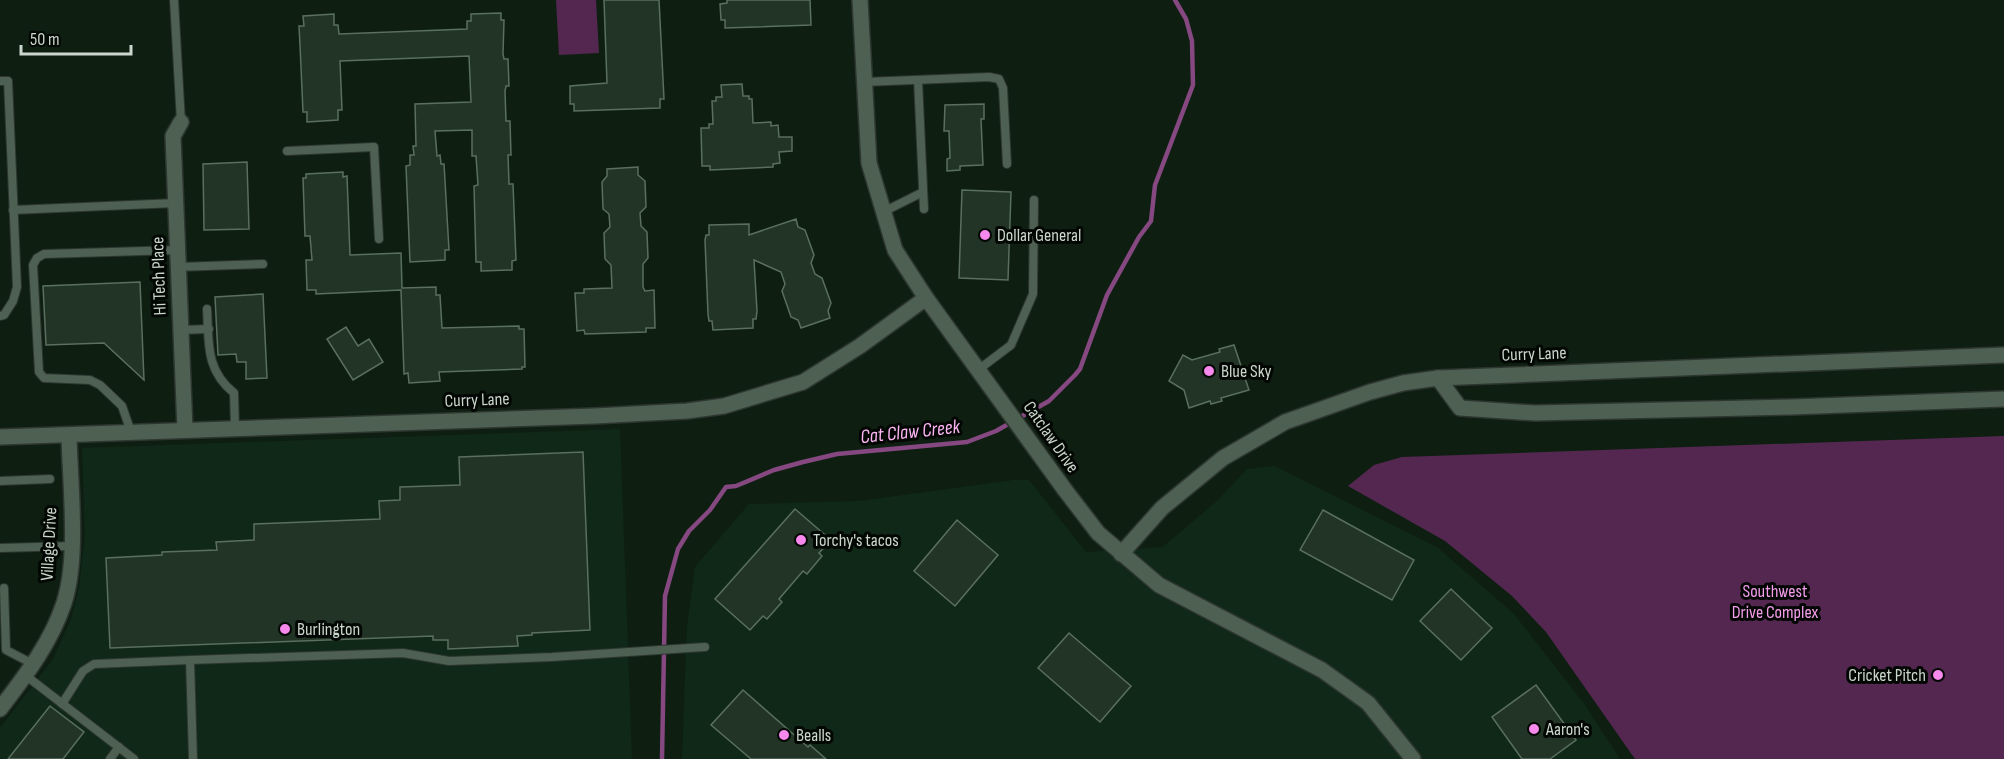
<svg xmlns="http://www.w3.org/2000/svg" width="2004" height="759" font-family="'Sofia Sans Condensed',sans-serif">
<rect width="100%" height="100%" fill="#0e1f12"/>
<!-- built -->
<g fill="#102817">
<path d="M620,429L632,759H0V728L53,659L71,619L79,588L85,535L82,448Z"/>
<path d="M1274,466L1438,548L1514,614L1585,705L1620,759H682L687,626L695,567L749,504L860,501L1013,480H1029L1086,552L1163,547L1218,500L1247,469Z"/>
</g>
<!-- green -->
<g fill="#542750">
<path d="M556,0H596L599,53L559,55Z"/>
<path d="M2004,436V759H1635L1546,632L1512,596L1445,541L1348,486L1374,465L1402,457Z"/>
</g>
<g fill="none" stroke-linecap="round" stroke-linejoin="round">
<!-- stream -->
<path stroke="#864880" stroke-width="4.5" d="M662,759L665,596L678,549L689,531L710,510L726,487L736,486L774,470L803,462L837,454L967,442L996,431L1049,401L1075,375L1080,369L1107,295L1139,237L1151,221L1155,185L1193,85L1192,41L1186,19L1175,0"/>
</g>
<!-- building -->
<g fill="#223426" stroke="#5b6f5e" stroke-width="1.5">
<path d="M604,0H659L664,99H660V108L574,111V104H570V86L607,83Z"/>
<path d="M727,0H810L811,25L725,28V20H721L720,4L727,3Z"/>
<path d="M501,13V20H504L503,54L504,59H508L509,86H506L505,91L506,121H510L511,155H508L509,184H513L516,260L512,261V270L481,271V262H476L474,186L478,185L476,156H472V130L435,131L437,156L440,155L441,164H444L449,250H445V260L410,262L406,166L410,165V155H414L413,146H416L415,104L471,102L469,56L340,61L342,110H338V120L307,122V112H303L300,45L299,26H304L303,16L334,14V25H338L339,34L467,29V21H471V14Z"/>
<path d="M742,84L743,96H749V99H752L753,123L771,122V126L778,125L779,137H792V151L779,152L780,163L773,164V167L710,170V166H702L701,128H709V124H713L712,101H716V97H722L721,85Z"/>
<path d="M984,104V119H981L983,165L960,166V170L947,171V159L950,158L949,131H944L945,105Z"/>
<path d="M247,162L249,229L204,230L203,164Z"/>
<path d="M638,167V175L645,181L646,207L640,213L641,226L647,232L648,258L643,264V287L645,291L654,290L655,328H646V332L585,334L584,330L577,331L575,293H584V289L612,288L611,265L605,259L604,233L610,227L609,214L603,209L602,182L607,176V169Z"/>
<path d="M343,172V177L347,176L350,255L401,253L402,288L436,287V295H440L442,328L519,326V329H524L525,367H522V369L439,372L440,381L409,383L408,373L404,374L401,290L316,294V290H307L306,260H312L310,236H305L303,178H306V174Z"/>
<path d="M962,190L1011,192L1008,280L959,278Z"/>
<path d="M796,219L798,227L805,230L814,255L811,263L815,274L822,278L831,303L828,311L830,318L801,328L798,320L791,317L782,291L785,284L781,272L754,260L757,311L756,319H753V328L713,330L712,321H709L708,314L705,240L706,235H709V225L749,224V235Z"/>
<path d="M140,282L144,380L104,343L46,345L43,286Z"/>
<path d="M263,294L267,378L246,379V362H237L236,354L218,355L215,297Z"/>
<path d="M346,327L358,346L369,339L383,362L353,380L327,339Z"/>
<path d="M1234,345L1249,390L1221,398L1222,401L1211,404L1210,401L1189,408L1184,390L1169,381L1183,355L1192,360L1220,352L1219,349Z"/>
<path d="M583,452L590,630L532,633V635L517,636L518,646L448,649V640H433V636L110,648L106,558L162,555V552L217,550L216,542L254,540V524L380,519L379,501L400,500V487L460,485L459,457Z"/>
<path d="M795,509L831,540L819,553L822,556L807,574L803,571L779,599L782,602L767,619L763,616L750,630L715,599Z"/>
<path d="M1323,510L1414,560L1392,600L1300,550Z"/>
<path d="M957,520L998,555L955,606L914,571Z"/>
<path d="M1451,589L1492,628L1461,660L1420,621Z"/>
<path d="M1069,633L1131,686L1100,722L1038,668Z"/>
<path d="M1536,685L1576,740L1550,759H1522L1492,717Z"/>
<path d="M743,690L808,747L810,745L826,759H751L711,725Z"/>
<path d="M50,706L84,732L63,759H8Z"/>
</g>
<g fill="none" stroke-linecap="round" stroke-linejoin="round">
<!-- service casing -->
<g stroke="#2d362f" stroke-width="10">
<g id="service">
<path d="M174,0L181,122"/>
<path d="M918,80L924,209"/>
<path d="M0,81H8L17,287L13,301L4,315L0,316"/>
<path d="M864,82L989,77L999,79L1003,88L1007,164"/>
<path d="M287,151L374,147L379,239"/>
<path d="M13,210L176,203"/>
<path d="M883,212L923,192"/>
<path d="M178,267L263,264"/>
<path d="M207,309C209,342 205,370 234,393L235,428"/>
<path d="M181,330L209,329"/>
<path d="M978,370L1011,345L1033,294L1034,200"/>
<path d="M131,432L122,406L100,385L90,380L44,378L39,372L33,265L37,258L44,254L177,250"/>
<path d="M0,481L50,479"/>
<path d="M0,548L72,546"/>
<path d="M4,588L6,650L33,664"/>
<path d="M25,675L134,759"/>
<path d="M62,704L83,671L94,664L190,660"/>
<path d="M110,759L119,747"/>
<path d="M193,759L190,660L403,653L449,661L552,657L705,647"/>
</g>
</g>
<!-- minor casing -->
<g stroke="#2d362f" stroke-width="18">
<g id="minor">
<path d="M181,122L173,136L185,430"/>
<path d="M1438,378L1460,408L1535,413L1792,407L2004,399"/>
<path d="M0,437L595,416L687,411L724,406L803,382L860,346L926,298"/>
<path d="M1121,554L1162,508L1223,458L1285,422L1370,392L1403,383L1438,378L2004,355"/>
<path d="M0,709C25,676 51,643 64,603C79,557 70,485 69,435"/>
</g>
</g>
<!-- tertiary casing -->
<g stroke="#2d362f" stroke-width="18">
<path id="tertiary" d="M860,0L869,163L895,250L926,298L1065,490L1098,533L1159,585L1322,670L1368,703L1413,759"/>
</g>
<!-- service -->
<use href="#service" stroke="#4d6051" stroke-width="8"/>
<!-- minor -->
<use href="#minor" stroke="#4d6051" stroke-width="15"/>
<!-- tertiary -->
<use href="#tertiary" stroke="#4d6051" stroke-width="15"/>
</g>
<!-- markers -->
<g fill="#f788ec" stroke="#030703" stroke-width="2">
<circle cx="985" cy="235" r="6"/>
<circle cx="1209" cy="371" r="6"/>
<circle cx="801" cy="540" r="6"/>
<circle cx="285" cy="629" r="6"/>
<circle cx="1938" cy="675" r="6"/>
<circle cx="1534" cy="729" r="6"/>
<circle cx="784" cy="735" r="6"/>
</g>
<g text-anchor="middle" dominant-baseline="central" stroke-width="6" stroke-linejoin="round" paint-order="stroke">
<!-- poi labels -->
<g font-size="18" fill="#cbd6cd" stroke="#030703" text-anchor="start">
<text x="997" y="235">Dollar General</text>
<text x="1221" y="371">Blue Sky</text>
<text x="813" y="540">Torchy's tacos</text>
<text x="297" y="629">Burlington</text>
<text x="1926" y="675" text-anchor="end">Cricket Pitch</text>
<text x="1546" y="729">Aaron's</text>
<text x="796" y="735">Bealls</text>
</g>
<!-- street labels -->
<g font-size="18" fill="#cbd6cd" stroke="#030703">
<text transform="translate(159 276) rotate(-92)">Hi Tech Place</text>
<text transform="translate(1534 354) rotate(-2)">Curry Lane</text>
<text transform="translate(477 400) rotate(-2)">Curry Lane</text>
<text transform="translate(1051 437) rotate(55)">Catclaw Drive</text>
<text transform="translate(49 544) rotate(-87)">Village Drive</text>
</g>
<!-- park labels -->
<g font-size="18" fill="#f59deb" stroke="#030703">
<text x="1775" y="591">Southwest<tspan x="1775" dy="21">Drive Complex</tspan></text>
</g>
<!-- water labels -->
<g font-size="20" font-style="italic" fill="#fdb5f4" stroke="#030703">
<text transform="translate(910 432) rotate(-6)">Cat Claw Creek</text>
</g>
</g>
<!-- scale -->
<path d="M21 45v9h110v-9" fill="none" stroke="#cbd6cd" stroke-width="3"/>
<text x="30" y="45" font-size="18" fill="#cbd6cd" stroke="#030703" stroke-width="4.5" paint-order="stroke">50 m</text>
</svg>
